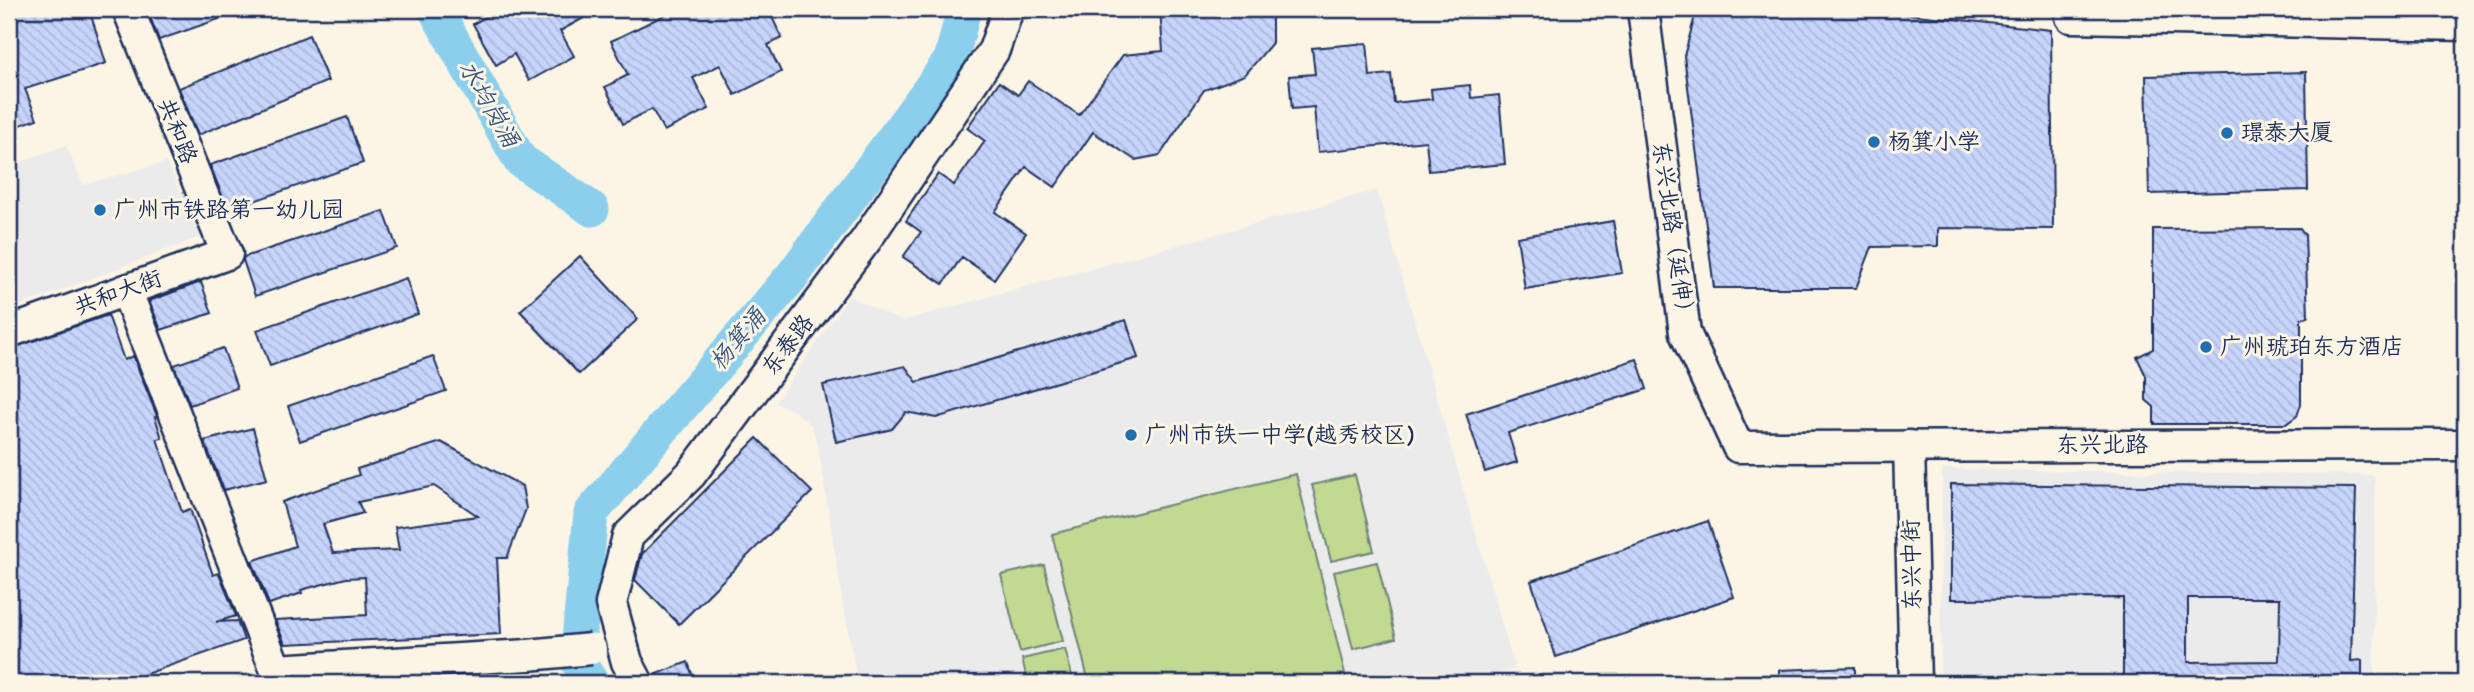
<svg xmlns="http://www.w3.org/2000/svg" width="2474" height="692" font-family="'Balsamiq Sans','LXGW WenKai TC',sans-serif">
<defs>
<pattern id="building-back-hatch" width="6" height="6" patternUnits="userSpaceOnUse" patternTransform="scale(1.75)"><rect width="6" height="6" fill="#c7d4fb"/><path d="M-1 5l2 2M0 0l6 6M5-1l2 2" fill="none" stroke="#aab6da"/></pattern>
</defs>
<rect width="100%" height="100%" fill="#fcf5e5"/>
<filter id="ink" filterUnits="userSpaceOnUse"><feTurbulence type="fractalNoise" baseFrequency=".0143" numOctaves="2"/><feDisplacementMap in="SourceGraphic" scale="14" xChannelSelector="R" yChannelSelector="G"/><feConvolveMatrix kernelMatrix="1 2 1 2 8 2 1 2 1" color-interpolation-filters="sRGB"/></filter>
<g filter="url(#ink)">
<!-- built -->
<g fill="#ecebec">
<path d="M66,145L83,185L166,162L203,236L9,310V166Z"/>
<path d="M1377,190L1515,669L1462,683H858L843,605L818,444L811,425L794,411L775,403L849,296L901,321Z"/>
<path d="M1942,469L2375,475L2374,683H1940Z"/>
</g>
<!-- pitch -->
<g fill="#c1d990" stroke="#6e8477" stroke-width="2">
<path d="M1296,474L1346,678L1327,683H1089L1052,534Z"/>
<path d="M1355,475L1374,551L1331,561L1312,485Z"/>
<path d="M1377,562L1396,638L1353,649L1334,572Z"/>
<path d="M1044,565L1063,641L1020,652L1001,575Z"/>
<path d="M1065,649L1074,683H1028L1022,659Z"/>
</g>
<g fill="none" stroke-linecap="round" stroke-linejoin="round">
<!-- river -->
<g stroke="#8bcfec" stroke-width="35">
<path d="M435,9L520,160L592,209"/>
<path d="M592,683L577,660L591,513L793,275L951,60L964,9"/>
</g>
</g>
<!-- building -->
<g fill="url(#building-back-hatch)" stroke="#1b2f5e" stroke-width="2" fill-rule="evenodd">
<path d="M9,9H89L106,63L25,89L37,119L9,129Z"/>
<path d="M147,9H241L242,11L159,40Z"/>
<path d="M500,9H600L560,31L574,56L529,81L514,54L496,65L473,24Z"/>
<path d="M677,9H768L782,38L768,45L781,72L735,95L720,65L693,78L709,109L664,131L652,109L623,124L605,87L628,75L611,41Z"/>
<path d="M1160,9H1272V43L1245,75L1204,90L1160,155L1135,160L1093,132L1055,187L1026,167L995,212L1026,233L994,279L962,257L943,284L903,257L921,232L906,221L938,174L954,185L985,141L967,128L999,82L1018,95L1028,81L1079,115L1123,55L1163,51Z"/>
<path d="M1697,9H1863L2051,30L2053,229L1938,228V246L1872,247L1856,288H1714L1684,56Z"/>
<path d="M309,35L328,81L198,135L179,88Z"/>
<path d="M1367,43L1370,76L1391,74L1394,103L1432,99L1431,89L1470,85L1471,98L1499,95L1505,164L1429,171L1426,141L1318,152L1314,107L1292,109L1289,76L1315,74L1312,48Z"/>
<path d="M2306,72L2308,190L2149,194L2146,76Z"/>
<path d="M347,117L363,163L228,210L210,165Z"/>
<path d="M384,211L397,248L255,296L243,260L244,257Z"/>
<path d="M1613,221L1622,273L1525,289L1517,237Z"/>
<path d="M2300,228L2305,235L2308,317L2301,319V404L2297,416L2286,424H2154V407L2146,400V376L2137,357L2153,349V229Z"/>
<path d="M580,256L638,319L579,374L520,311Z"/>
<path d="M406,278L418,314L270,366L257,330Z"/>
<path d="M201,282L212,313L161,330L149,301Z"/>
<path d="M108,315L124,360L133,356L157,416L155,417L162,438L157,439L182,512L190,509L213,575L219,573L236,616L216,622L237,621L244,640L120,683H9V349Z"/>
<path d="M1126,320L1138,358L936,418L906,412L892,429L836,442L823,385L905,366L917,382Z"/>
<path d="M223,348L237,388L190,405L174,365Z"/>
<path d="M433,356L446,391L300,441L288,406Z"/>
<path d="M1637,359L1647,389L1508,433L1517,462L1485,472L1466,414Z"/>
<path d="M253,428L267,479L224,490L204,441Z"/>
<path d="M757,438L812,492L679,624L635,580L642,554Z"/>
<path d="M441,442L522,486L526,509L507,558H497L501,634L285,644L275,620L367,615L365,577L346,578L301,590L302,593L269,604L252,561L295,546L282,502L359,475L357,469ZM434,486L478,516L395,527L399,550L333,553L323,524L363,513L358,502Z"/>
<path d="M1951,484L2356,488L2351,661L2362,660V683H2123V598L1951,599ZM2188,598H2280L2279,661L2188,662Z"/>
<path d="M1708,521L1734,597L1556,657L1531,581Z"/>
<path d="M688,662L695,683H655L654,675Z"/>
<path d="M1855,667V683H1779V670Z"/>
</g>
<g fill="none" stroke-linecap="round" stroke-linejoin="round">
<!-- minor casing -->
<g stroke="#1b2f5e" stroke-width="35">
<g id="minor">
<path d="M1643,9L1685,333L1738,447L2465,445"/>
<path d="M2071,17L2465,25"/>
<path d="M126,290L276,670L528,655"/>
<path d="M9,332L227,254L128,9"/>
<path d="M1909,446L1915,683"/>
<path d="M638,683L627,662L611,604L628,536L691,474L866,240L994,50L1008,9"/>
</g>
</g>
<!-- minor -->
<use href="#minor" stroke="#fcf5e5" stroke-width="30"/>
<!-- minor-bridge casing -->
<g stroke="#1b2f5e" stroke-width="35" stroke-linecap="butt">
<path id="minor-bridge" d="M528,655L591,649"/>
</g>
<!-- minor-bridge -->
<use href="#minor-bridge" stroke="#fcf5e5" stroke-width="30"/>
</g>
</g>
<!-- markers -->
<g fill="#1f6fb2" stroke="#fcf5e5" stroke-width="2.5">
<circle cx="2227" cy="133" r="7"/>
<circle cx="1874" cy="142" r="7"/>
<circle cx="100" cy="210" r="7"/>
<circle cx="2206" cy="347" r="7"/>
<circle cx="1131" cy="435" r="7"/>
</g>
<g text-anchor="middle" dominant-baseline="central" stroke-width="6" stroke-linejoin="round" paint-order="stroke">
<!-- street labels -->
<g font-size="23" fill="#1b2f5e" stroke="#fcf5e5">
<text transform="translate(177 131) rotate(68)">共和路</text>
<text transform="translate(1673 233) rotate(82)">东兴北路（延伸）</text>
<text transform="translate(118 293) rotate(-20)">共和大街</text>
<text transform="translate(788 345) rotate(-53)">东泰路</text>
<text x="2102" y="445">东兴北路</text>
<text transform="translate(1912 565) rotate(-91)">东兴中街</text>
</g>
<!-- poi labels -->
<g font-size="23" fill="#1b2f5e" stroke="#fcf5e5" text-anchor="start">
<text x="2241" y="133">璟泰大厦</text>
<text x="1888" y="142">杨箕小学</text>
<text x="114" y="210">广州市铁路第一幼儿园</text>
<text x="2220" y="347">广州琥珀东方酒店</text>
<text x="1145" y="435">广州市铁一中学(越秀校区)</text>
</g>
<!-- water labels -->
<g font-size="24" font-style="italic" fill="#375782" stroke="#fcf5e5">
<text transform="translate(489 104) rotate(60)">水均岗涌</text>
<text transform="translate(738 339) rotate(-50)">杨箕涌</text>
</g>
</g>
<!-- margin -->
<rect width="2474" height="692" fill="none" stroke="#fcf5e5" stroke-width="35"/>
<rect x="18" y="18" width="2439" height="657" fill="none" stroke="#1b2f5e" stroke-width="2.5" filter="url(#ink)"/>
</svg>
